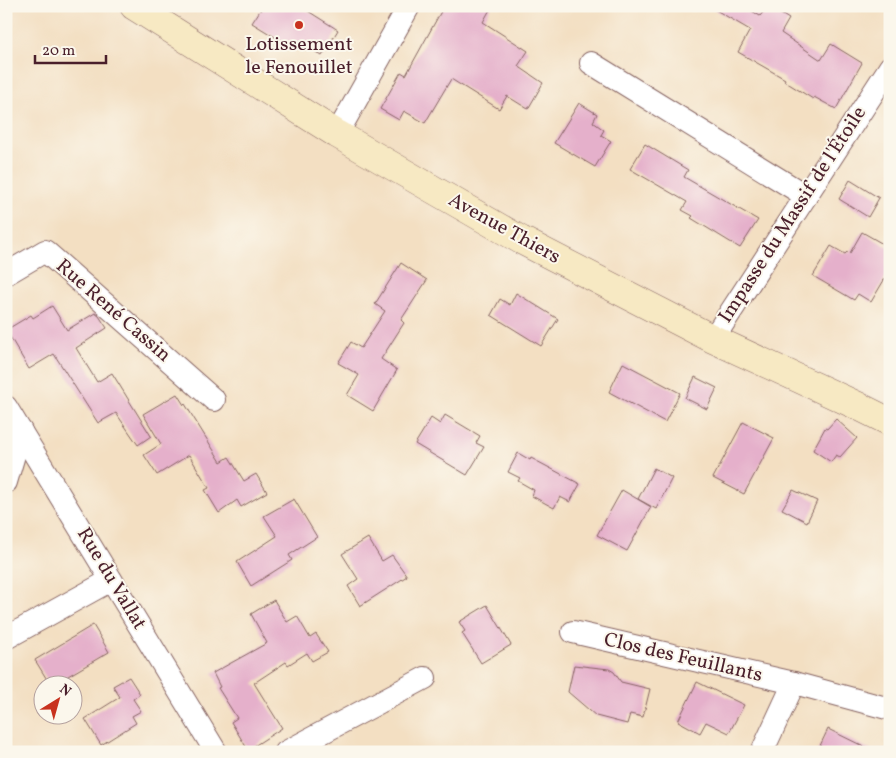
<svg xmlns="http://www.w3.org/2000/svg" width="896" height="758" font-family="Vollkorn,serif">
<rect width="100%" height="100%" fill="#fbf7ec"/>
<filter id="ink" filterUnits="userSpaceOnUse"><feTurbulence type="fractalNoise" baseFrequency=".02" numOctaves="2"/><feDisplacementMap in="SourceGraphic" scale="10" xChannelSelector="R" yChannelSelector="G"/><feConvolveMatrix kernelMatrix="1 2 1 2 8 2 1 2 1" color-interpolation-filters="sRGB"/></filter>
<filter id="wash" filterUnits="userSpaceOnUse"><feTurbulence type="fractalNoise" baseFrequency=".0096" numOctaves="4" result="noise"/><feDisplacementMap in="SourceGraphic" scale="20" xChannelSelector="R" yChannelSelector="G"/><feGaussianBlur stdDeviation="1.12" result="paint"/><feColorMatrix in="noise" values="0 0 0 0 0 0 0 0 0 0 0 0 0 0 0 0 0 1.4 0 .05"/><feComposite in="paint" operator="in"/></filter>
<g filter="url(#wash)">
<rect width="100%" height="100%" fill="#f3dfc2"/>
<g id="blocks">
<!-- building -->
<g fill="#e5b0cb">
<path d="M263,6H300L338,30L322,56L305,45L303,49L294,42L291,47L252,23Z"/>
<path d="M444,6H492L483,22L528,51L518,66L543,83L528,109L507,96L499,109L451,79L425,123L404,111L399,120L380,109L401,72L406,75Z"/>
<path d="M709,6H744L760,16L768,6L789,19L781,33L821,60L831,44L862,63L836,109L814,97L813,99L784,81L785,79L738,52L750,30Z"/>
<path d="M579,103L597,114L593,122L604,130L601,135L611,141L595,167L554,143Z"/>
<path d="M645,144L688,170L684,177L758,220L740,248L691,218L693,216L682,210L687,202L630,169Z"/>
<path d="M850,180L879,198L868,217L839,199Z"/>
<path d="M862,232L890,248V270L871,302L858,294L854,300L813,276L831,246L845,254L847,252L850,253Z"/>
<path d="M401,263L427,280L401,320L404,323L381,359L397,370L373,411L347,395L359,375L338,363L351,342L361,348L385,311L375,304Z"/>
<path d="M516,293L558,319L541,346L491,315L500,299L510,305Z"/>
<path d="M52,306L67,330L95,313L99,316L107,328L76,348L97,382L112,373L151,436L138,445L116,413L98,423L54,354L29,369L6,330L31,315L33,318Z"/>
<path d="M623,363L680,393L665,422L609,392Z"/>
<path d="M695,377L717,388L707,409L685,398Z"/>
<path d="M177,394L184,405L185,404L221,462L229,457L244,481L256,474L267,492L241,507L237,500L219,513L205,490L209,488L189,455L157,475L144,455L161,444L143,414Z"/>
<path d="M445,415L480,436L476,443L484,447L467,475L415,444L431,418L440,424Z"/>
<path d="M836,419L857,438L840,457L836,455L831,462L813,450L825,428L827,429Z"/>
<path d="M743,422L774,438L744,494L713,478Z"/>
<path d="M518,453L530,460L531,458L580,484L570,502L560,497L554,508L532,496L534,490L518,481L520,478L508,472Z"/>
<path d="M654,468L672,478L656,509L638,499Z"/>
<path d="M622,490L651,507L627,551L597,535Z"/>
<path d="M793,490L817,501L807,522L782,509Z"/>
<path d="M294,499L317,537L289,555L292,560L251,586L237,562L277,536L264,516Z"/>
<path d="M368,538L382,561L392,555L407,576L360,606L348,586L358,579L342,554Z"/>
<path d="M274,600L287,622L297,616L310,638L316,634L328,652L312,661L307,653L288,665L286,662L254,683L282,728L248,750L231,722L237,718L218,688L220,687L213,673L267,643L251,614Z"/>
<path d="M487,605L511,645L481,663L462,633L465,631L459,622Z"/>
<path d="M93,625L109,652L51,686L35,660Z"/>
<path d="M574,665L609,669L614,672L621,682L650,689L643,717L630,714L627,724L596,716L568,692Z"/>
<path d="M129,677L140,694L133,699L141,711L132,716L136,723L101,745L85,719L120,697L113,686Z"/>
<path d="M697,682L744,705L729,733L706,722L700,733L678,721Z"/>
<path d="M828,729L875,752H817Z"/>
</g>
</g>
</g>
<g filter="url(#ink)">
<use href="#blocks" fill-opacity="0" stroke="#856260" stroke-width="1"/>
<g fill="none" stroke-linecap="round" stroke-linejoin="round">
<!-- minor casing -->
<g stroke="#856260" stroke-width="24">
<g id="minor">
<path d="M591,63L806,196"/>
<path d="M337,134L409,6"/>
<path d="M6,274L45,251L214,400"/>
<path d="M713,339L890,67"/>
<path d="M6,407L216,752"/>
<path d="M6,482L21,431"/>
<path d="M573,632L794,683L890,709"/>
<path d="M6,638L111,580"/>
<path d="M286,752L425,678"/>
<path d="M762,752L794,683"/>
</g>
</g>
<!-- secondary casing -->
<g stroke="#856260" stroke-width="29">
<path id="secondary" d="M134,6L337,134L521,240L713,339L858,406L890,422"/>
</g>
<!-- minor -->
<use href="#minor" stroke="#fff" stroke-width="22"/>
<!-- secondary -->
<use href="#secondary" stroke="#f7e9c3" stroke-width="28"/>
</g>
</g>
<!-- markers -->
<circle fill="#c8321e" stroke="#fbf7ec" stroke-width="2" cx="299" cy="25" r="5"/>
<g text-anchor="middle" dominant-baseline="central" stroke-width="4" stroke-linejoin="round" paint-order="stroke">
<!-- poi labels -->
<g font-size="20" fill="#4a1f2b" stroke="#fbf7ec">
<text x="299" y="45">Lotissement<tspan x="299" dy="23">le Fenouillet</tspan></text>
</g>
<!-- street labels -->
<g font-size="20" fill="#4a1f2b" stroke="#fbf7ec">
<text transform="translate(793 215) rotate(-57)">Impasse du Massif de l'Étoile</text>
<text transform="translate(504 229) rotate(29)">Avenue Thiers</text>
<text transform="translate(113 311) rotate(41)">Rue René Cassin</text>
<text transform="translate(111 579) rotate(59)">Rue du Vallat</text>
<text transform="translate(683 658) rotate(13)">Clos des Feuillants</text>
</g>
</g>
<!-- margin -->
<rect width="896" height="758" fill="none" stroke="#fbf7ec" stroke-width="25"/>
<!-- north arrow -->
<g transform="translate(58 700) rotate(37)"><circle r="24" fill="#fbf7ec" stroke="#b4a19f"/>
<path d="M0-4L9 19L0 12L-9 19Z" fill="#c8321e"/>
<text y="-8" font-size="14" font-weight="bold" text-anchor="middle" fill="#4a1f2b">N</text>
</g>
<!-- scale -->
<path d="M35 55v8h71v-8" fill="none" stroke="#4a1f2b" stroke-width="2.5"/>
<text x="42" y="55" font-size="15" fill="#4a1f2b" stroke="#fbf7ec" stroke-width="4" paint-order="stroke">20 m</text>
</svg>
